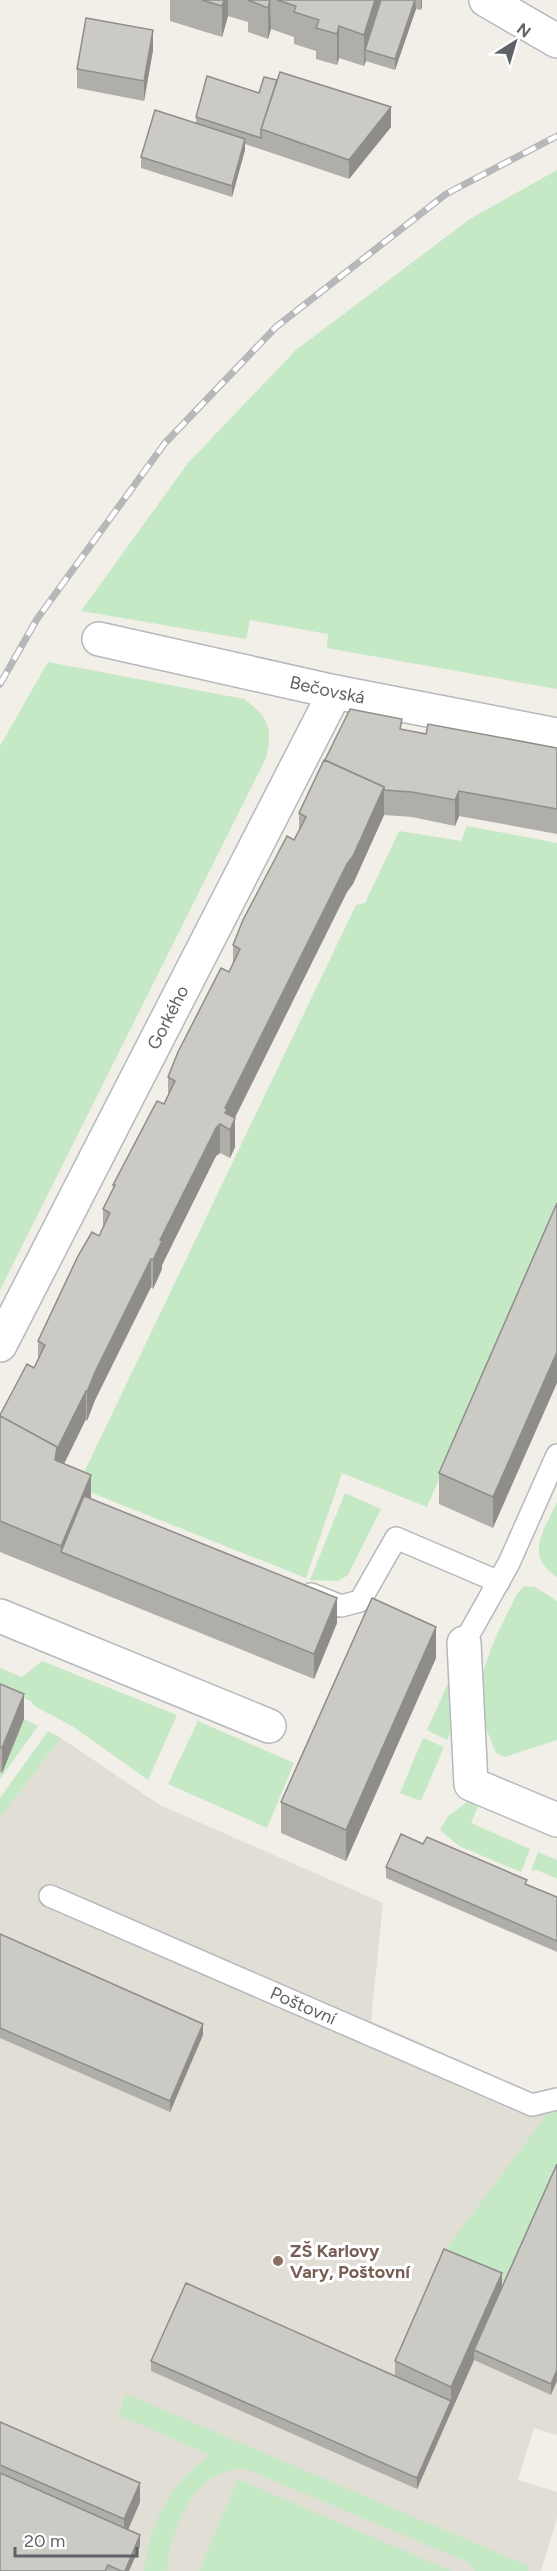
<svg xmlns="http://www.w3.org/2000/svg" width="557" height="2571" font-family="Figtree,sans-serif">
<rect width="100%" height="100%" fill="#f1efe8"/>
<!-- education -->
<path fill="#e1ded6" d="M61,1738L160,1805L383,1903L371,2021L536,2094L557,2088V2435L534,2428L518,2480L557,2492V2518L541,2571H0V1818Z"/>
<!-- green -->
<g fill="#c5e8c5">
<path d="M557,170V689L327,648L328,634L250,620L246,639L81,611L188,463L296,350L470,219Z"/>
<path d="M48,662L244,699C269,718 273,727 266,758L0,1290V746Z"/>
<path d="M467,826L557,843V1207L427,1507L342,1473L306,1578L77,1487L356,905L365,903L399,831L461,841Z"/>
<path d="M345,1493L381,1509L348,1575L338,1581L310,1580Z"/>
<path d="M557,1502V1577C523,1556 545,1529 557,1502Z"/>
<path d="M524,1586L535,1587L557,1601V1740L505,1757L496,1753C489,1736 481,1718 481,1699C479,1663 502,1626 517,1594Z"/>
<path d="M42,1661L177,1715L148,1780L72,1726L34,1706L31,1701L0,1688V1668L22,1677Z"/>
<path d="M455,1668L451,1731L447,1740L427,1730Z"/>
<path d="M24,1719L38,1726L0,1779V1772Z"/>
<path d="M198,1721L294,1763L267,1828L168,1784Z"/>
<path d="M48,1731L61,1738L0,1818V1798Z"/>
<path d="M423,1738L444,1747L421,1801L400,1793Z"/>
<path d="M472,1798L479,1804L471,1823L530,1849L521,1872L459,1846L440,1830L448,1816Z"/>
<path d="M538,1852L557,1860V1879L537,1870L531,1871Z"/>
<path d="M557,2111V2174L502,2299L443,2253L548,2113Z"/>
<path d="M126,2394L529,2566L528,2571H475L468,2562L248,2470C197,2462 170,2529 167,2571H144C151,2521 169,2484 210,2455L118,2415Z"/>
<path d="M238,2479L451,2571H199Z"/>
</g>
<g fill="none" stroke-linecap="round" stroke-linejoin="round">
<!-- lane casing -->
<g stroke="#b5b8bc" stroke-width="24">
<g id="lane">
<path d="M311,1594L341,1606L360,1601L396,1538L499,1582"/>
<path d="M464,1643L509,1563L557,1455"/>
<path id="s1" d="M50,1896L532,2105L557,2099"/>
</g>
</g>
<!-- street casing -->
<g stroke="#b5b8bc" stroke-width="36">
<g id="street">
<path id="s2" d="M99,639L335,692L557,735"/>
<path id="s3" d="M0,1345L335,692"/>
<path d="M0,1616L269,1726"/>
<path d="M464,1643L471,1784L557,1820"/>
</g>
</g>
<!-- secondary casing -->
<g stroke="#b6babf" stroke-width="36">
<path id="secondary" d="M486,0L557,41"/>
</g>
<!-- lane -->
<use href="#lane" stroke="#fff" stroke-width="21"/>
<!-- street -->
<use href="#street" stroke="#fff" stroke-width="33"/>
<!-- secondary -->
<use href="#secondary" stroke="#fff" stroke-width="33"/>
<!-- rail casing -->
<g stroke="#b6b7b8" stroke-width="7">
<path id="rail" d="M0,684L37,619L165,443L276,327L446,194L557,136"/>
</g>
<!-- rail -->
<use href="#rail" stroke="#fff" stroke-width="4.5" stroke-dasharray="14" stroke-linecap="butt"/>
</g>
<!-- wall -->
<g fill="#afaea9">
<path d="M170,0H422V7L421,10L416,9L395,70L366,61L364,66L339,58L337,65L316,59V51L294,44V37L271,29L268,39L248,32V22L228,16L222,37L170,21Z"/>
<path d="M153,50L144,101L77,88V69Z"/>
<path d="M259,93L391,127L349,179L245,144V150L232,197L141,168V157L196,123V117Z"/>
<path d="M402,729L426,734L557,748V834L459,816L455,826L412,817L384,815L353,884L347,892L235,1118V1147L230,1158L220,1153L216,1156L162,1265V1269L153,1289L151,1287L95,1400L87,1421L86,1419L64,1464L91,1499L337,1623L314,1679L0,1552V1415L34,1368L38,1361V1341L99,1236L103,1228V1209L113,1189V1185L164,1104L168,1096V1077L229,972L233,965V945L294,840L299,831V813L325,760Z"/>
<path d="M557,1203L493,1528L439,1504V1473Z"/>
<path d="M436,1658L346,1861L281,1833V1802Z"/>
<path d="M0,1684L24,1719L2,1773L0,1772Z"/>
<path d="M423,1844L527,1884L557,1897V1952L386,1878V1867Z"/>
<path d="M0,1934L203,2035L170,2112L0,2038Z"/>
<path d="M557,2164L551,2395L474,2360L417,2489L151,2371V2361L395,2376V2361L502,2288Z"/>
<path d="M0,2422L140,2502L128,2530L140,2546L129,2571H0Z"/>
</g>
<!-- shaded-wall -->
<g fill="#8f8d8a">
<path d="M224,0H228V16L222,37V6Z"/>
<path d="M270,0L271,29L268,39V8Z"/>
<path d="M375,0H385L365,50L366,61L364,66V35Z"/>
<path d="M415,0L416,9L395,70V59Z"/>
<path d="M421,0H422V7L421,10Z"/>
<path d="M339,26V58L337,65V34Z"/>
<path d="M153,30V50L144,101V81Z"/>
<path d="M391,107V127L349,179V160Z"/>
<path d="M245,139V150L232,197V186Z"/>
<path d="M384,787V815L353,884L347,892L229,1129L225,1113V1108Z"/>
<path d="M459,791V816L455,826V800Z"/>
<path d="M235,1118V1147L230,1158V1130Z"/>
<path d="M220,1124V1153L216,1156L162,1265V1269L153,1289V1260L160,1240L216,1128Z"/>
<path d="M151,1259V1287L95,1400L87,1421V1392L95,1372Z"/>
<path d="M557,1352V1383L493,1528V1497Z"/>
<path d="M86,1391V1419L57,1478L55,1460L57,1447Z"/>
<path d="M91,1475V1506L61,1552V1546Z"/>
<path d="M337,1598V1623L314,1679V1654Z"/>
<path d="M436,1627V1658L346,1861V1830Z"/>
<path d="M24,1694V1719L2,1773V1748Z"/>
<path d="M203,2024V2035L170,2112V2101Z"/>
<path d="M502,2273V2299L474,2350V2360L451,2412V2387Z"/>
<path d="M557,2370V2381L551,2395V2384Z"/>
<path d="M451,2401V2412L417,2489V2478Z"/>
<path d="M140,2483V2502L124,2539V2519Z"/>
<path d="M140,2535V2546L129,2571H125Z"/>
</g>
<!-- building -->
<g fill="#cccac5" stroke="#8f8d8a" stroke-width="1.5">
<path d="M202,0H224L222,6Z"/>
<path d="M248,0H270L268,8Z"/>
<path d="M277,0H375L364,35L339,26L337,34L316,28L319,20L294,12L296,6Z"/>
<path d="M381,0H415L395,59L365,50Z"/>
<path d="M86,18L153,30L144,81L77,69Z"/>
<path d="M280,72L391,107L349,160L261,129Z"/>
<path d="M207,76L259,93L264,77L277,80L261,129V138L196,117Z"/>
<path d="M155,110L245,139L232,186L141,157Z"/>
<path d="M350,709L402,719L400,729L426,734L428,724L557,748V809L459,791L455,800L412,792L384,790V787L325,760Z"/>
<path d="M324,760L384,787L353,856L347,864L225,1108L227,1109L225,1113L235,1118L230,1130L220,1124L216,1128L160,1240L162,1241L153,1260L151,1259L95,1372L87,1392L86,1391L57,1449V1447L0,1416V1415L27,1364L34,1368L45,1345L38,1341L78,1256L92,1232L99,1236L110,1213L103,1209L115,1185H113L157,1101L164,1104L175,1081L168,1077L178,1052L221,968L229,972L240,949L233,945L243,920L287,836L294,840L306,817L299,813Z"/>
<path d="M557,1203V1352L493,1497L439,1473Z"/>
<path d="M0,1416L57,1447L55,1460L91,1475L61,1546L0,1521Z"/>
<path d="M84,1496L337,1598L314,1654L61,1552Z"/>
<path d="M372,1598L436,1627L346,1830L281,1802Z"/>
<path d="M0,1684L24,1694L2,1748L0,1747Z"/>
<path d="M401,1834L423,1844L427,1837L527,1880L525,1884L557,1897V1941L386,1867Z"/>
<path d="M0,1934L203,2024L170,2101L0,2028Z"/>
<path d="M557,2164V2370L551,2384L474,2350Z"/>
<path d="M444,2249L502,2273L451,2387L395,2361Z"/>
<path d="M186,2283L451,2401L417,2478L151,2361Z"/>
<path d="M0,2422L140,2483L124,2519L0,2465Z"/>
<path d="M0,2473L140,2535L125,2571H121L108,2565L105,2571H0Z"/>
</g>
<!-- markers -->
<circle fill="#8d6e63" stroke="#fff" stroke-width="2" cx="278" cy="2261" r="6"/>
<g text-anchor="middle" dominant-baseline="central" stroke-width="6" stroke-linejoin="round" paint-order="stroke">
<!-- street labels -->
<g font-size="18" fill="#5f6368" stroke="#fff">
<text stroke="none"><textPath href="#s2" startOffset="234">Bečovská</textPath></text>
<text stroke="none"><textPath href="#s3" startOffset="368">Gorkého</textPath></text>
<text stroke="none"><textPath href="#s1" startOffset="276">Poštovní</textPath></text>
</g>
<!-- education labels -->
<g font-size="18" font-weight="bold" fill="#785e54" stroke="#fff" text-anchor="start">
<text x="290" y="2251">ZŠ Karlovy<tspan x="290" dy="21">Vary, Poštovní</tspan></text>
</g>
</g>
<!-- north arrow -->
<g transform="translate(515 42) rotate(37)" stroke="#ffffff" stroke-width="4.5" paint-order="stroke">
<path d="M0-4.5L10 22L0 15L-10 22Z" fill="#5f6368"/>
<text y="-9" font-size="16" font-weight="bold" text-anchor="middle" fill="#5f6368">N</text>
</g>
<!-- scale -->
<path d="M15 2547v9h122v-9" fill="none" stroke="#5f6368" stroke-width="3"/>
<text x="24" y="2547" font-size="18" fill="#5f6368" stroke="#ffffff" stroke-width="4.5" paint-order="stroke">20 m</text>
</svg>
